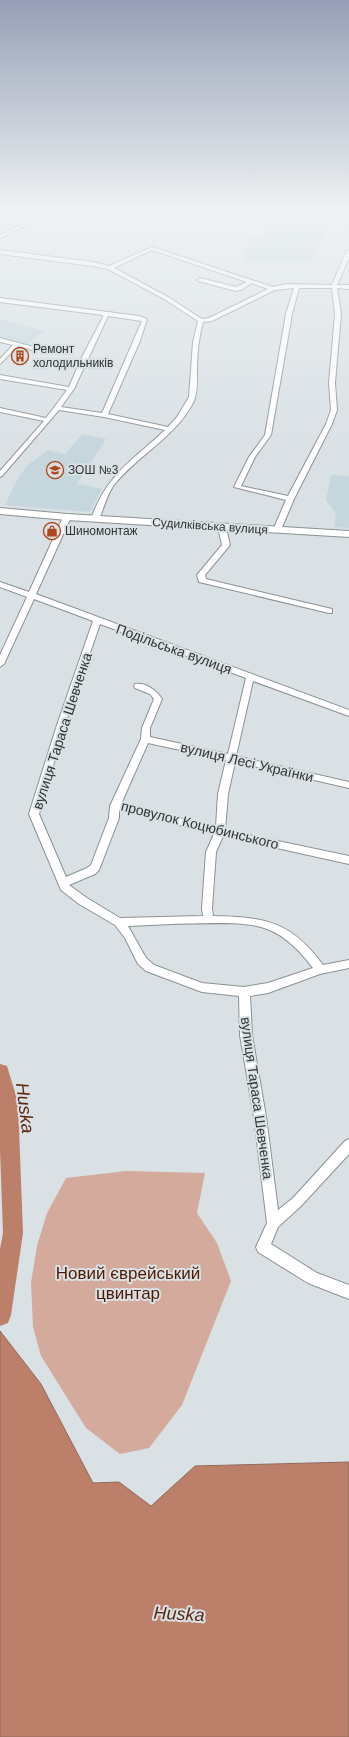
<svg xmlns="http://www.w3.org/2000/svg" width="349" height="1737" font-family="Helvetica,sans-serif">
<rect width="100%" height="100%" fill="#d9e1e5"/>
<!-- built -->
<g fill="#c6d6dd">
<path d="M283,210H336L311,262L243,260L248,236H265Z"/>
<path d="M0,319L45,331L26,345L0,338Z"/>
<path d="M82,434L106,439L77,484L102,489L90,512L5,505L19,476L29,464L48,450L65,454Z"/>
<path d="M331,475L349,476V528L334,527L336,514L326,500Z"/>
</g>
<!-- green -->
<path fill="#d3aa9c" d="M126,1171L205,1173L197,1213L217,1243L231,1281L182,1405L149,1448L120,1454L86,1428L41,1356L33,1327L31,1283L37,1246L47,1213L66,1178Z"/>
<!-- water -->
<path fill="#bc806a" stroke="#92695a" d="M0,1331L41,1384L93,1483L119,1482L151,1506L195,1466L349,1462V1737H0Z"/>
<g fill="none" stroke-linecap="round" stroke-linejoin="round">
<!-- river -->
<path fill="#bc806a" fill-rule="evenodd" d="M0,1064L7,1066L18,1102L23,1233L11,1315L8,1323L0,1326V1249L3,1233L0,1150Z"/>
<!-- minor casing -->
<g stroke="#8a9194" stroke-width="2">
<g id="minor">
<path d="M53,210H59L0,238V235Z"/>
<path d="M152,247L273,287L287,284L332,285L346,252L349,250V258L337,285H349V289L337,288L341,314L335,383L337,410L332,424L294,499L280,532H277L273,530L286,500L234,487L249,457L265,435L286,314L294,288L275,290L212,321L203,322C199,337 197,352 197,368C197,379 198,390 194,401C177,436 138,455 114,485C106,496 104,509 98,521H92L91,519C107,474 132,461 165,430L104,417L59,410L2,476L0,477V471L44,421L0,412V408L46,418L67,390L0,379V375L69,387L81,359L103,317V315L0,302V298L139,316L147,319L140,341L108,414L168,427L177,417L189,397L193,342L198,321L164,299L108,269L93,266L0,254V250L93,262L109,266ZM152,250L247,282L236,287L200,278L197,280L198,281L236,291L243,289L251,283L268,289L209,318L202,319L168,297L114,268ZM299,288H332L335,314L329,383L331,410L326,424L288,496L241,486L255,457L271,435L292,314ZM108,316L142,321L102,413L61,407L74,389Z"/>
<path d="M0,338L34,347L35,348L32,350L18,346L0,364V359L13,345L0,342Z"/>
<path d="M64,515H67L71,517L36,594L349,710V716L253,681L236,756L349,782V788L235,762L228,794L225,830L349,856V864L223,836L216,852L212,908L213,916C264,917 291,921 323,965L349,960V968L320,974L268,993L250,996L252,1035L266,1117L278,1210L293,1198L345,1141L349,1139V1154L301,1206L278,1227L271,1244L317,1273L349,1285V1299L308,1283L258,1252L256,1247L267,1223L254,1117L240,1035L239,996L202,992L146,971L138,964L125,938L115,925L79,904L61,890L29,814L57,725L93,621L34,599L4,664L0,667V655L27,597L0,587V582L29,592ZM100,624L246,678L228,754L150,737V728L162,699C157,691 146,682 135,684L134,686L135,688L150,694L154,699L142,728L141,739L110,806L109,818L91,865L87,868L66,877L39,814L65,725ZM148,743L226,760L218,794L216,827L121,804ZM119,810L214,834L206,852L202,908L203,916L120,918L87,898L69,885L95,874L99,870L119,818ZM172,924C196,924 246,920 267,929C286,936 301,952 313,968L268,983L244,987L202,983L154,965L146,958L128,926Z"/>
<path d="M221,525H227L228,527L227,532L230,545L205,575L206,579L332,609V613H329L199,582L197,575L222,545L219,532Z"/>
</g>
</g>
<!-- secondary casing -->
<g stroke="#8a9194" stroke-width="2">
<path id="secondary" d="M0,508L67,514L349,531V537L67,520L0,514Z"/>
</g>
<!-- minor -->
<use href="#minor" fill="#fff" fill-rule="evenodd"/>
<!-- secondary -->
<use href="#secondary" fill="#fff" fill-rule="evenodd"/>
</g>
<!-- sky -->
<linearGradient id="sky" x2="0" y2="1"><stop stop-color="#969fb6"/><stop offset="0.46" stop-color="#eef2f3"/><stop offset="1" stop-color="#eef2f3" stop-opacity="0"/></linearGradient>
<rect width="349" height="453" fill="url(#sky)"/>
<!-- icons -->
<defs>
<g id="building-ring" transform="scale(0.9)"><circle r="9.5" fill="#d9e1e5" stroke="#ae481e" stroke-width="1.5"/><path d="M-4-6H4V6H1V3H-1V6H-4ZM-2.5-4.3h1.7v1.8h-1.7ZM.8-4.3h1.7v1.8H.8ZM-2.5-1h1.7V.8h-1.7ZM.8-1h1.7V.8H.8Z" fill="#ae481e"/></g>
<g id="school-ring" transform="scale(0.9)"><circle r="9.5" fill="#d9e1e5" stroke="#ae481e" stroke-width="1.5"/><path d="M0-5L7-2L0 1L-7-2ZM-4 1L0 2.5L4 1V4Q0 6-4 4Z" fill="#ae481e"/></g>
<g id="shop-ring" transform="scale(0.9)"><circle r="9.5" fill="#d9e1e5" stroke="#ae481e" stroke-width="1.5"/><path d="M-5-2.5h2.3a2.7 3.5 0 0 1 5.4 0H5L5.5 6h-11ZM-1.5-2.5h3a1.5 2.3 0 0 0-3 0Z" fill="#ae481e"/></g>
</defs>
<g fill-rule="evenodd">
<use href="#building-ring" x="20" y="356"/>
<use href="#school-ring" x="55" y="470"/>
<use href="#shop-ring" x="52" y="531"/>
</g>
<g text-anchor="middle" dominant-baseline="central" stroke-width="4" stroke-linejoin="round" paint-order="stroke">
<!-- far-poi labels -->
<g font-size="12" fill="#313435" stroke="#d9e1e5" text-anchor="start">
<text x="33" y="349">Ремонт<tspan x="33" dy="14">холодильників</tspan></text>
<text x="68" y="470">ЗОШ №3</text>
<text x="65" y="531">Шиномонтаж</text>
</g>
<!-- far-street labels -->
<g font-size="12" fill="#313435" stroke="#d9e1e5">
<text transform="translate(210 526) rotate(4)">Судилківська вулиця</text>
</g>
<!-- street labels -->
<g font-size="14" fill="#313435" stroke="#d9e1e5">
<text transform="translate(174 649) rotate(20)">Подільська вулиця</text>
<text transform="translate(62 731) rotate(-72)">вулиця Тараса Шевченка</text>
<text transform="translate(247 762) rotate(13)">вулиця Лесі Українки</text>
<text transform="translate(200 825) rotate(14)">провулок Коцюбинського</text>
<text transform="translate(257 1098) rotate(82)">вулиця Тараса Шевченка</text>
</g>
<!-- near-park labels -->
<g font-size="17" fill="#4f1801" stroke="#d9e1e5">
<text x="128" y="1273">Новий єврейський<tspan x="128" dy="20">цвинтар</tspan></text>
</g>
<!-- near-water labels -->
<g font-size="18" font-style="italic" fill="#5e2610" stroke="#d9e1e5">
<text transform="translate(25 1108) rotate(83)">Huska</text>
<text transform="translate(179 1614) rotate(3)">Huska</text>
</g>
</g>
</svg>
